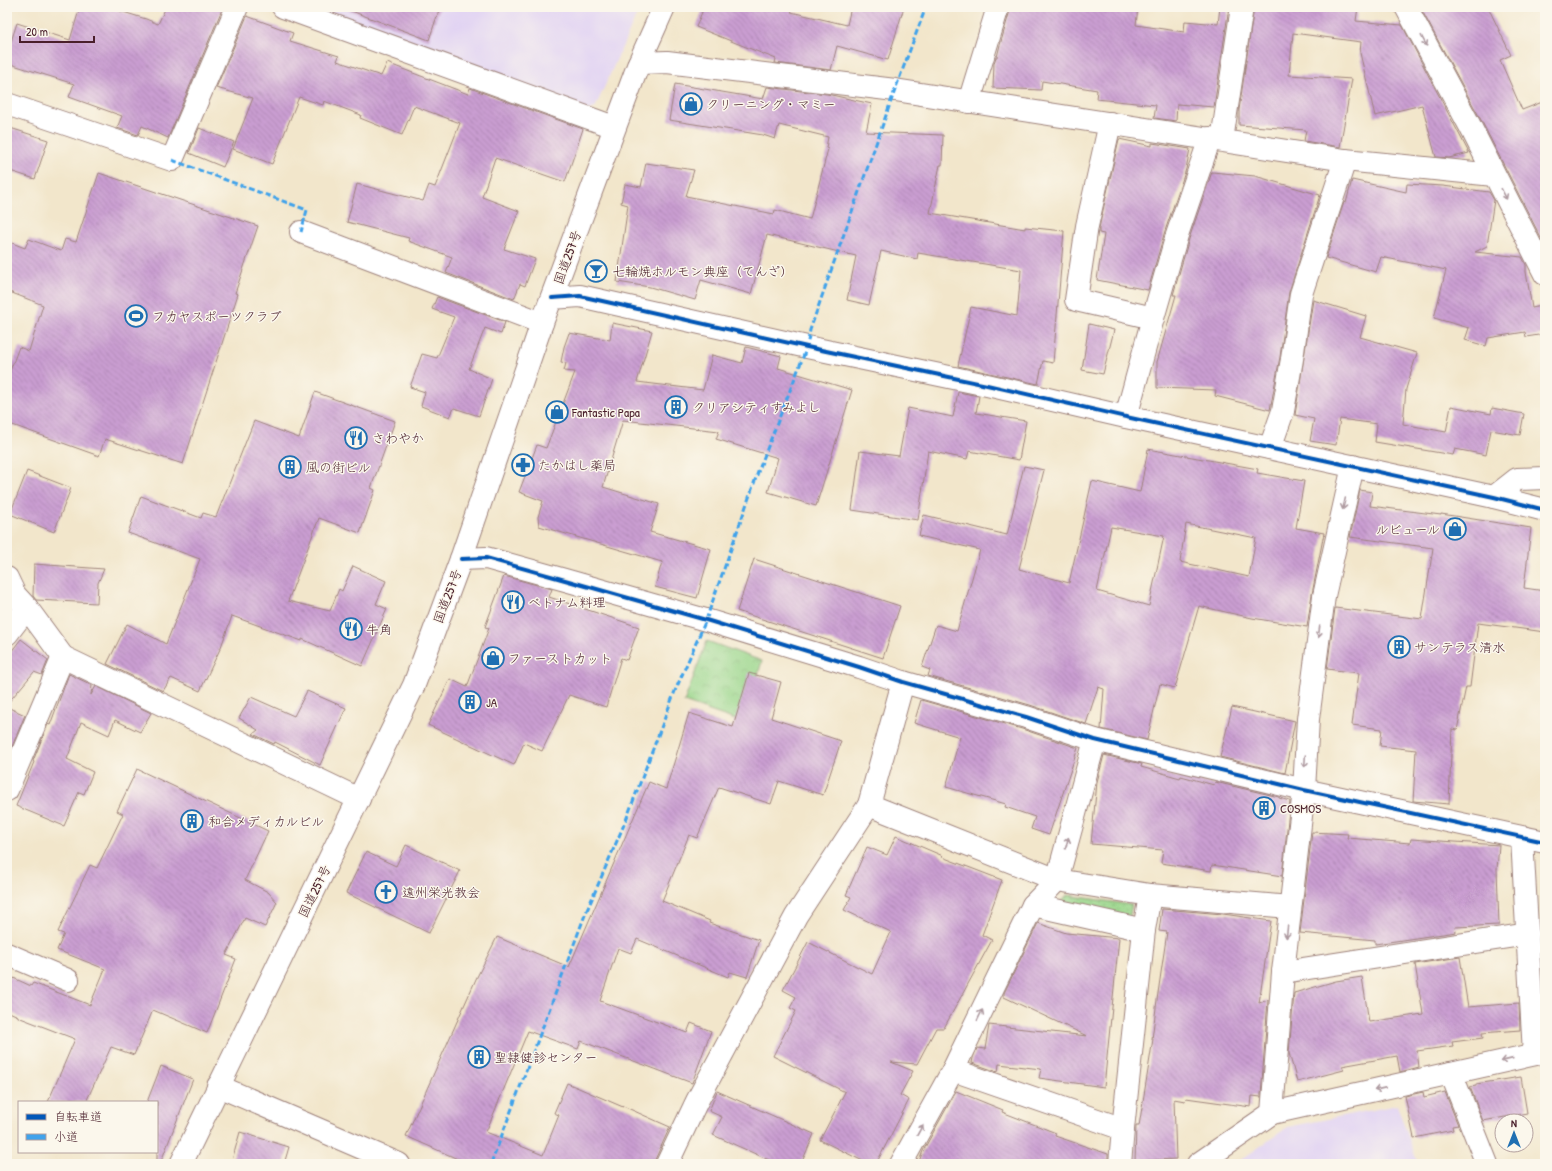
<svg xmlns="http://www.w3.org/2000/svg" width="1552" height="1171" font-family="'Patrick Hand','Klee One',sans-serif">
<defs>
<pattern id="grass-dots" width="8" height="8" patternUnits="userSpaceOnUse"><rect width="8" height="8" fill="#99d68a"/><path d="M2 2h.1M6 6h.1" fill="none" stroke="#85b777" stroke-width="1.8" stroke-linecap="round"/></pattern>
<pattern id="park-crowns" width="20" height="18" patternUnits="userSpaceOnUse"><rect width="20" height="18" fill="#99d68a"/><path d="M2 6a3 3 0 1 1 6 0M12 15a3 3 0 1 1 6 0" fill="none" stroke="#85b777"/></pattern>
<pattern id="building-back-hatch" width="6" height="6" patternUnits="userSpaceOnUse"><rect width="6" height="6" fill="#ca9ed2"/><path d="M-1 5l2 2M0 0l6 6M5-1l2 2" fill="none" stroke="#a680ab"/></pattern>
</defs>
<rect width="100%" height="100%" fill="#fbf7ec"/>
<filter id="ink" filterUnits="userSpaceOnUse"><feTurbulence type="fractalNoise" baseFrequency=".025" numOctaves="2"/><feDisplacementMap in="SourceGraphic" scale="8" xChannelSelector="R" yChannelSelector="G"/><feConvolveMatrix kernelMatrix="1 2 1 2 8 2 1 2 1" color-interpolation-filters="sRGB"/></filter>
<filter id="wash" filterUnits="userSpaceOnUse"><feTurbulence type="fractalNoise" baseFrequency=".012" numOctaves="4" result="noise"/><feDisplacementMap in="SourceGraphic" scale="16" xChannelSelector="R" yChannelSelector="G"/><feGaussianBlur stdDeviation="0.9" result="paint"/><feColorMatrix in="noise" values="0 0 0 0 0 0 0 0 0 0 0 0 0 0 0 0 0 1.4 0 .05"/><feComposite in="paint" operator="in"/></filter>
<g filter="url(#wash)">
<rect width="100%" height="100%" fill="#f2e6cb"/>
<!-- built -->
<g fill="#e2d4f3">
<path d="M301,7H640L595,108L586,111Z"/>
<path d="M1397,1105L1418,1164H1235L1288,1127Z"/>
</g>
<!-- grass -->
<path fill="url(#grass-dots)" stroke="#727a5a" d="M1067,895L1132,905L1129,919L1060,904Z"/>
<!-- park -->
<path fill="url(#park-crowns)" stroke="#727a5a" d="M707,641L762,661L744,723L684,702Z"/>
<g id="blocks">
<!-- building -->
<g fill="url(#building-back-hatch)" fill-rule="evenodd">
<path d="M80,7H107L146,19L158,24L166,7H223L168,138L142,126L138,135L117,128L122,116L69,97L74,84L7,63V54L17,23L70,40Z"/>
<path d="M347,7H440L429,40L346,9Z"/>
<path d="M704,7H793L791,12L847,25L851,7H904L888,60L837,46L831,70L775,63L776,59L696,27Z"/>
<path d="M1011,7H1138L1136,25L1184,32L1185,21L1218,24L1220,7H1229L1214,107L1177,104L1176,121L1154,118L1156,105L1096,99L1097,90L1042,81L1041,90L993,88L994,63L996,57H997L1000,45Z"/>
<path d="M1254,7H1358L1356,21L1402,25L1469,153L1449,158L1436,157L1422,105L1375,116L1360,53L1361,42L1293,33L1289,75L1352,79L1340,147L1304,141L1306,130L1239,125V110Z"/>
<path d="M1420,7H1488L1511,55L1500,60L1522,110L1545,101V246L1481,120Z"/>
<path d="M247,16L293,33L290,41L339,56L337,61L381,76L387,63L468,94L470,88L583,129L565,182L495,158L482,197L519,211L504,249L535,259L525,286L520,284L514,299L446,273L452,257L408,241L409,238L347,222L357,184L423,201L429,185L435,187L460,123L414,106L402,135L360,118L361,115L324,101L323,105L299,97L272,164L233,149L253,98L216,88Z"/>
<path d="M675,84L763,99L767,87L827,94L872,104L866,132L943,135L942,165H940L930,213L1025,229V227L1064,231L1053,363L1043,361L1038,384L958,366L971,307L1017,316L1021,270L918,253L917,259L881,251L869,305L847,300L856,256L767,235L751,294L701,280L695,300L650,287L617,282L628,205L621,203L625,184L641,187L646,163L694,170L686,196L774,214L775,210L810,219L828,149L826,148L828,137L779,125L775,139L763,135L669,120Z"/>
<path d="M7,127L48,140L35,179L7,170Z"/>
<path d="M199,128L234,142L223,167L189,153Z"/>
<path d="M1119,139L1152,146V143L1190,149L1186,169L1165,231L1148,290L1097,280L1104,234L1099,233V228Z"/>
<path d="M1212,172L1255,176L1320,195L1289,292L1280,357L1270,410L1215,396L1216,390L1157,388V362L1176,295H1173L1189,239Z"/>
<path d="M99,173L258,226L235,293L238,294L183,464L105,439L99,456L7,423V379L19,347L29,351L43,305L7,291V241L25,248L29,239L61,251L65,239L76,242Z"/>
<path d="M1352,180L1406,192L1407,184L1443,186L1489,192L1494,200L1487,246L1475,252L1522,257L1526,265V272L1532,308L1541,306L1545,334L1526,337L1525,332L1488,338L1486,346L1465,340L1469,328L1434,318L1446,270L1381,257L1376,272L1326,258L1344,202L1346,203Z"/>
<path d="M437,297L505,322L501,334L485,328L469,369L492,379L479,416L454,408L450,417L421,406L425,392L410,387L422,354L437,358L454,317L432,309Z"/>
<path d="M1313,300L1366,316L1360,337L1417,353L1406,389L1403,424L1446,432L1451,406L1491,414L1492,408L1524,414L1520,435L1491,430L1486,455L1455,449L1453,455L1375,442L1377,424L1340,419L1336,445L1310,441L1314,419L1295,415Z"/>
<path d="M612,323L652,331L637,382L703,390L712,355L742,363L746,347L781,356L778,368L852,390L816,506L768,492L778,458L716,439L719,431L623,420L603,487L659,504L650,532L711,549L697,598L655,587L662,562L539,526L538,517L543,501L519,492L537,445L546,448L575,372L564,371L566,363L561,362L564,347L569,333L610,340Z"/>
<path d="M1089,324L1114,330L1103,374L1082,370Z"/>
<path d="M315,392L395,421L371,488L375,490L360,533L319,518L288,601L330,611L339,589L342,591L353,566L386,581L376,604L387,609L362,666L302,639V641L232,616L221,647L200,691L171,678L163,691L107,664L127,624L166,644L200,559L128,533L141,496L201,518L203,513L216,517L254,421L299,438Z"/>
<path d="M958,392L979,396L976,413L1026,421L1019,460L969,451L967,459L928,451L918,520L852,510L860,451L899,456L908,408L953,417Z"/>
<path d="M1148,449L1258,469L1257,473L1304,481L1296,528L1324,533L1312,594L1307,627L1252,618L1199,606L1175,688L1160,684L1147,740L1101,729L1104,689L1098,687L1086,724L1030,705L928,676L930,670L922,667L936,625L957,631L980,550L919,536L924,515L1007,535L1024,466L1044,470L1019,569L1069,583L1092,481L1140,492ZM1186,524L1256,538L1249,577L1180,562ZM1111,527L1164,536L1149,606L1097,591Z"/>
<path d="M27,471L71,488L54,532L10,514Z"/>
<path d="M1360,490L1372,492L1370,506L1441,515V514L1531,528L1524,588L1545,591V632L1478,623L1470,687H1466L1457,730L1452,729L1449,804L1413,801L1416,750L1380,746L1382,729L1352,725L1359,673L1327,669L1335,608L1422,619L1433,548L1350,537Z"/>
<path d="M754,559L900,606L883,658L737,611Z"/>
<path d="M34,564L104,569L98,583L97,603L36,600L33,596Z"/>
<path d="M504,576L552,589L549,597L639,627L627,660L621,658L606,707L569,695L542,751L524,743L514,765L428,725L450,679L467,687L489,628L485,627Z"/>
<path d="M21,639L48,660L42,675L34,672L7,704V657Z"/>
<path d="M749,673L781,682L771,718L841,741L823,795L779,781L771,804L719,787L697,838L689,835L662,901L710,921L709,923L759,940L747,977L730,972L728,977L637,939L631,953L618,948L600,1001L687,1033L691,1023L711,1031L692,1083L581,1041L578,1049L528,1031L486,1132L543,1155L559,1115L554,1113L567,1083L623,1107V1106L670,1127L653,1164H469L406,1136L476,979L497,937L569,967L649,782L666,789L689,713L733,727Z"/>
<path d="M69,674L92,685L91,695L96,686L151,713L140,732L115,720L109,735L81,722L67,759L93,772L84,794L79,792L64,826L16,806L34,762L33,761L48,724L50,725Z"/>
<path d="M307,691L346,708L320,765L275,742L274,744L253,734L258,730L239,718L251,697L294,716Z"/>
<path d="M921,700L1022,729L1078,748L1049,835L1031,829L1035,817L1005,807L1006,804L946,787L960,737L914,723Z"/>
<path d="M7,707L25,715L11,749L7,748Z"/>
<path d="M1232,707L1295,721L1285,773L1220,757Z"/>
<path d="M1104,755L1142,764L1141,767L1180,778L1181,776L1214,785L1215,782L1279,797V798L1290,801L1282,876L1212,865L1211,871L1161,863L1163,850L1091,844L1097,782Z"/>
<path d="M137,769L268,831L245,880L268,892L277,902L265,927L245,918L226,955L236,959L207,1033L153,1010L134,1055L111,1047L86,1102H48L75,1039L18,1017V1016L7,1011V975L31,986L33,983L90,1005L105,969L57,950L64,934L58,932L90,865L97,868L123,814L117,811Z"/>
<path d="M1312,832L1348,834L1347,838L1410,843L1411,839L1499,845L1497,869L1499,925L1455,927L1456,932L1375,944V940L1300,933Z"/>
<path d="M896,836L943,856L942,857L1002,880L982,935L992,940L944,1028H936L917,1064L891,1062L913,1071L900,1095L909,1100L876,1164H869L820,1140L845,1092L773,1056L796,1011L790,1008L796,997L783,990L808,942L872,974L891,932L844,910L851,897L846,895L867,847L887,855Z"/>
<path d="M406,845L460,871L429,933L346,893L366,852L396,866Z"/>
<path d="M1162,909L1223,914L1271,921L1259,1003L1268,1000L1261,1095V1097L1252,1096L1251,1107L1186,1098L1185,1101L1174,1099L1176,1159L1135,1161L1136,1126H1139L1153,1039H1152L1157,1000L1167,932L1159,931Z"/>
<path d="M1038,923L1066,933L1119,938L1104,1087L1039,1078L1041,1069L999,1064L998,1072L972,1063L973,1058L977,1048L985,1049L989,1025L1087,1036L1004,997V993Z"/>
<path d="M1460,957L1468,1007L1519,1003L1520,1030L1482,1033L1483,1038L1452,1042L1453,1046L1417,1051L1419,1067L1400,1072L1397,1056L1342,1066L1344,1070L1297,1082L1289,1053L1294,993L1336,981L1362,977L1369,1022L1423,1014L1415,964Z"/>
<path d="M161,1066L193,1079L160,1164H157V1102H147Z"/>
<path d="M1521,1077L1527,1113L1483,1121L1470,1087L1476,1086V1084Z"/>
<path d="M717,1091L814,1134L801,1164H778L713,1135L722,1117L709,1111Z"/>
<path d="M956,1091L1003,1110L1002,1112L1056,1133L1055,1136L1108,1154V1164H918L923,1151Z"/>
<path d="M1423,1092L1424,1097L1445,1092L1458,1125L1452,1126L1453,1130L1414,1138L1405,1096Z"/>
<path d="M240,1132L289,1147L284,1164H231Z"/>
</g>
</g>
</g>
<g filter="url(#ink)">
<use href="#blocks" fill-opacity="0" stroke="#9e827b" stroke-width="1"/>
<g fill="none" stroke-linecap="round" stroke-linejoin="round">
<!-- minor casing -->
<g stroke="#9e827b" stroke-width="24">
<g id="minor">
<path d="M283,7L614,127"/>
<path d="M1406,7L1470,126L1545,274"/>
<path d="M639,63L667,62L895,90L1345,160L1494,175"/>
<path d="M969,102L998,7"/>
<path d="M7,104L172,160L237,7"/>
<path d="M1110,123L1087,226L1076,300L1153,318"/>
<path d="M1222,140L1242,7"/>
<path d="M301,232L542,323"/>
<path d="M1126,417L1153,318L1177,235L1210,138"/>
<path d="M1270,448L1283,411L1292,359L1301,294L1345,160"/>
<path d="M1494,497L1517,479L1545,478"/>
<path d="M461,559L486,558L565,580L706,620L859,667L903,682L1026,717L1095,740L1304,790L1545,842"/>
<path d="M7,578L15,595L27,608L63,657"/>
<path d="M7,634L27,608"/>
<path d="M903,682L869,805L1057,880L1150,895L1290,907"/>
<path d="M1095,740L1057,880L1033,905L1144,930"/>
<path d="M7,790L63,657L359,799"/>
<path d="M1522,838L1534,1054"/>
<path d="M7,954L68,980"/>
<path d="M1283,972L1528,934"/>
<path d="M953,1070L1123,1129L1120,1164"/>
<path d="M1451,1073L1487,1164"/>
<path d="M1272,1113L1545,1052"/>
<path d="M1123,1129L1144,930L1150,895"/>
<path d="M667,1164L697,1101L796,916L869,805"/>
<path d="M901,1164L953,1070L1033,905"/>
<path d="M1198,1164L1272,1113L1283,972L1304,790L1308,719L1324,596L1353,466"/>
</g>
</g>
<!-- tertiary casing -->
<g stroke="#9e827b" stroke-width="24">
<g id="tertiary">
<path d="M552,298L580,296L807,347L987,385L1126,417L1494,497L1545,510"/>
<path d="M218,1086L399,1164"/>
</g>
</g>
<!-- trunk casing -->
<g stroke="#9e827b" stroke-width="24">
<path id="trunk" d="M181,1164L414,685L461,559L542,323L639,63L664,7"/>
</g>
<!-- minor -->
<use href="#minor" stroke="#fff" stroke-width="22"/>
<!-- tertiary -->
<use href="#tertiary" stroke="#fff" stroke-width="22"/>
<!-- trunk -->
<use href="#trunk" stroke="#fff" stroke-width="22"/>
<!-- quiet -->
<g stroke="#40a2eb" stroke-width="3" stroke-dasharray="6 3" stroke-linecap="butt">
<path d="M172,160L307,210L301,232"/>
<path d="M491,1164L585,915L626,820L675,691L706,620L758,472L807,347L810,330L895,90L926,7"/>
</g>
<!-- cycleway casing -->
<g stroke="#fbf7ec" stroke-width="6">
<g id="cycleway">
<path d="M552,298L580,296L807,347L987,385L1126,417L1494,497L1545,510"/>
<path d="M461,559L486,558L565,580L706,620L859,667L903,682L1026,717L1095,740L1304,790L1545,842"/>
</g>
</g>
<!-- cycleway -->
<use href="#cycleway" stroke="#0057b8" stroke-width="4"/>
</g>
<!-- one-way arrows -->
<defs><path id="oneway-shaft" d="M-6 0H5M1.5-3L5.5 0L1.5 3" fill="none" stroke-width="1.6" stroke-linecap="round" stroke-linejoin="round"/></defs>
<g stroke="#ae9aa0">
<use href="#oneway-shaft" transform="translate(1424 41) rotate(62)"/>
<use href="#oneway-shaft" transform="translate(1504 194) rotate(63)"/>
<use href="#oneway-shaft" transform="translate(1344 504) rotate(103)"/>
<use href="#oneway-shaft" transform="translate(1319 632) rotate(97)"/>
<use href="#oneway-shaft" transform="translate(1305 761) rotate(93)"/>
<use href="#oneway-shaft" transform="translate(1067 843) rotate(-75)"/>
<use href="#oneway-shaft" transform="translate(1287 932) rotate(96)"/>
<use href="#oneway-shaft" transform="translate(980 1015) rotate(-64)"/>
<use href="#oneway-shaft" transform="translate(1507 1060) rotate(167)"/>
<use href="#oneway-shaft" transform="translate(1380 1089) rotate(167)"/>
<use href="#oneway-shaft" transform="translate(920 1130) rotate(-61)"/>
</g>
</g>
<!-- icons -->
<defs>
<g id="shop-ring" transform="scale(1.15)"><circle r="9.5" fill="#fbf7ec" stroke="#1f6fb2" stroke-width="1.5"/><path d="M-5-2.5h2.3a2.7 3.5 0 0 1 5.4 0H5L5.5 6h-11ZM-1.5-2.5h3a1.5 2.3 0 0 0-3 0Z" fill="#1f6fb2"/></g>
<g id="bar-ring" transform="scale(1.15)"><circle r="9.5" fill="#fbf7ec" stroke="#1f6fb2" stroke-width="1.5"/><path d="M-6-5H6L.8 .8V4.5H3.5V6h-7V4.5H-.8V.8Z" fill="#1f6fb2"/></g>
<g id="stadium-ring" transform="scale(1.15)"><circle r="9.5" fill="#fbf7ec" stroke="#1f6fb2" stroke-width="1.5"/><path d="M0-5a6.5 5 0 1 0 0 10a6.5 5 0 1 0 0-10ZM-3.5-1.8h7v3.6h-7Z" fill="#1f6fb2"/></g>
<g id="building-ring" transform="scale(1.15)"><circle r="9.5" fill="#fbf7ec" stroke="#1f6fb2" stroke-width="1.5"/><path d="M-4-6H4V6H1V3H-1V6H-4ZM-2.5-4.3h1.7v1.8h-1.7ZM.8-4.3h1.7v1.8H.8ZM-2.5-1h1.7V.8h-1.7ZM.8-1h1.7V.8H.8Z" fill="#1f6fb2"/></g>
<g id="restaurant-ring" transform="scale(1.15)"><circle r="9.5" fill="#fbf7ec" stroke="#1f6fb2" stroke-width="1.5"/><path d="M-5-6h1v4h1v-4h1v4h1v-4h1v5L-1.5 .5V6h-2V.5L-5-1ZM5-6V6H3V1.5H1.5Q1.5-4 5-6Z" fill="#1f6fb2"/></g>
<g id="pharmacy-ring" transform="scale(1.15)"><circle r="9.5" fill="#fbf7ec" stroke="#1f6fb2" stroke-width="1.5"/><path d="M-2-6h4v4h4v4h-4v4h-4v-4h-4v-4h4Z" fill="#1f6fb2"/></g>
<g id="church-ring" transform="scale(1.15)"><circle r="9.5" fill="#fbf7ec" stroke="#1f6fb2" stroke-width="1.5"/><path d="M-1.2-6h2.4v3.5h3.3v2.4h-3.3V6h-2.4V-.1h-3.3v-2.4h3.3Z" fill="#1f6fb2"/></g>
</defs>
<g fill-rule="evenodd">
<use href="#shop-ring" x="691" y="104"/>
<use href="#bar-ring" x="596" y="271"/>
<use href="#stadium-ring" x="136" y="316"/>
<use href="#building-ring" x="676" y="407"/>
<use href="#shop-ring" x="557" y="412"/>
<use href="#restaurant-ring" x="356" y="438"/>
<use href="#pharmacy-ring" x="523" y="465"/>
<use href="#building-ring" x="290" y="467"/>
<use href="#shop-ring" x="1455" y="529"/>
<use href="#restaurant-ring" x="513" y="602"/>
<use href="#restaurant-ring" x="351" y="629"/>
<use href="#building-ring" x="1399" y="647"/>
<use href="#shop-ring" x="493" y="658"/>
<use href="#building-ring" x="470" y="702"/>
<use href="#building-ring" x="1264" y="808"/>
<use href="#building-ring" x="192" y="821"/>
<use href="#church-ring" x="386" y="892"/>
<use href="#building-ring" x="479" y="1057"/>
</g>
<g text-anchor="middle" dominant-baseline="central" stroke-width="3" stroke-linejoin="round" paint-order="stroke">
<!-- poi labels -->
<g font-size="13" fill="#4a1f2b" stroke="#fbf7ec" text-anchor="start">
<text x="706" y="104">クリーニング・マミー</text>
<text x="612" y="271">七輪焼ホルモン典座（てんざ）</text>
<text x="152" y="316">フカヤスポーツクラブ</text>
<text x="692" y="407">クリアシティすみよし</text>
<text x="572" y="412">Fantastic Papa</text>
<text x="372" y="438">さわやか</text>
<text x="538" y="465">たかはし薬局</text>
<text x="306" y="467">風の街ビル</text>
<text x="1440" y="529" text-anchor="end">ルビュール</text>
<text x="528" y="602">ベトナム料理</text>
<text x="366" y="629">牛角</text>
<text x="1414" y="647">サンテラス清水</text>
<text x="508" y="658">ファーストカット</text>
<text x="486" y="702">JA</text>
<text x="1280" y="808">COSMOS</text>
<text x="208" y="821">和合メディカルビル</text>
<text x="402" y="892">遠州栄光教会</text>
<text x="494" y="1057">聖隷健診センター</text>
</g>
<!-- street labels -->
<g font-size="13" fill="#4a1f2b" stroke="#fbf7ec">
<text transform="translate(567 257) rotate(-70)">国道257号</text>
<text transform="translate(447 596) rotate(-69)">国道257号</text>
<text transform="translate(314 891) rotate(-64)">国道257号</text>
</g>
</g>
<!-- margin -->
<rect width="1552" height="1171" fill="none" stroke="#fbf7ec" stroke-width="24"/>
<!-- legend -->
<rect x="18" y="1101" width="140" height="52" fill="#fbf7ec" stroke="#b4a19f"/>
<rect x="26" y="1114" width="20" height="6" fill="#0057b8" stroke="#b4a19f"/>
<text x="54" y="1121" font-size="12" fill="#4a1f2b">自転車道</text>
<rect x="26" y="1134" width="20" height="6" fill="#40a2eb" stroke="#b4a19f"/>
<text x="54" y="1141" font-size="12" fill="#4a1f2b">小道</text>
<!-- north arrow -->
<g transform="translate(1514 1133)"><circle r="19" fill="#fbf7ec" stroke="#b4a19f"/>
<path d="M0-3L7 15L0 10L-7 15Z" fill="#1f6fb2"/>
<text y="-6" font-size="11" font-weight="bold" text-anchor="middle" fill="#4a1f2b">N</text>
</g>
<!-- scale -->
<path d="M20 36v6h74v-6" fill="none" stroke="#4a1f2b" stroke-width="2"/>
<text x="26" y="36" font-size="12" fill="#4a1f2b" stroke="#fbf7ec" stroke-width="3" paint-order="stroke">20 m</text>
</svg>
